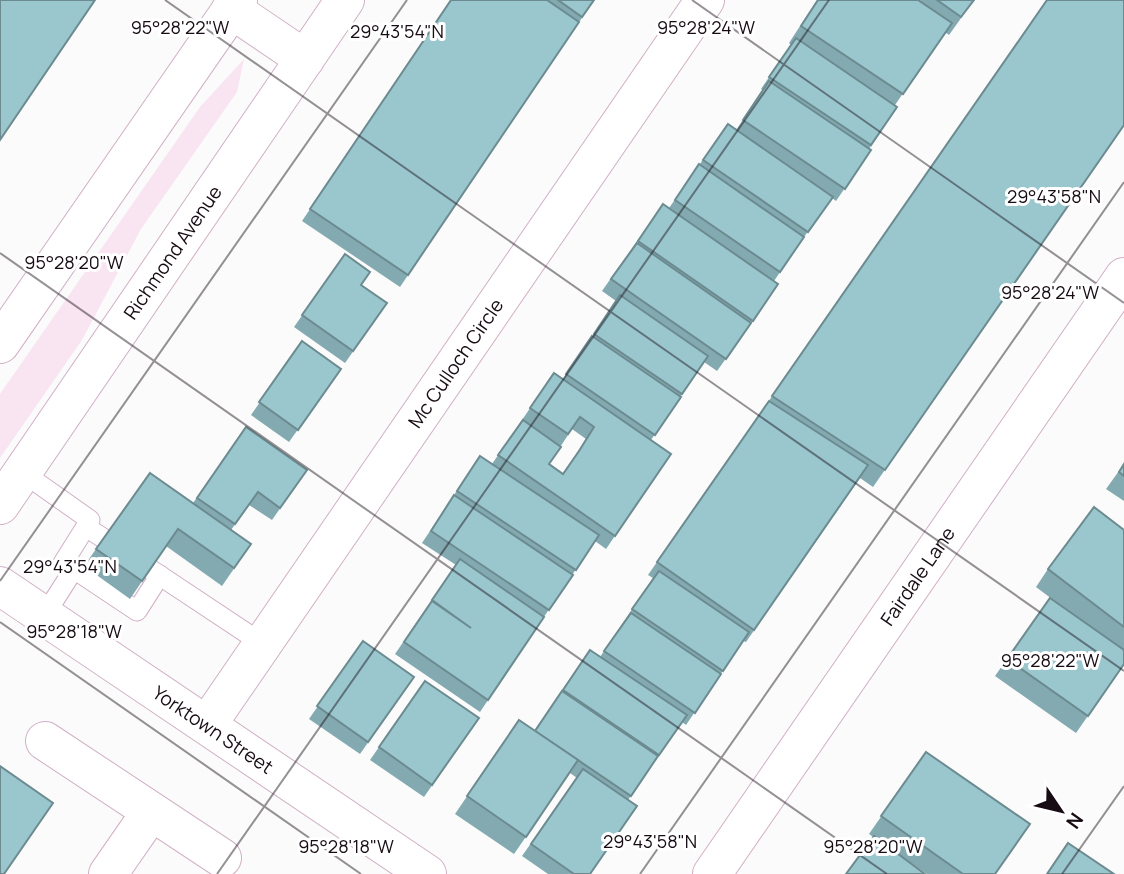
<svg xmlns="http://www.w3.org/2000/svg" width="1124" height="874" font-family="Manrope,sans-serif">
<rect width="100%" height="100%" fill="#fbfbfb"/>
<!-- grass -->
<path fill="#f9e5f2" d="M244,59L237,92L141,229L82,340L0,458V394L200,107Z"/>
<g fill="none" stroke-linecap="round" stroke-linejoin="round">
<!-- lane casing -->
<g stroke="#d1b0c6" stroke-width="21">
<g id="lane">
<path d="M22,472L90,520L63,563L74,569L44,616"/>
<path d="M86,527L103,538"/>
<path d="M74,569L137,611L160,575"/>
<path d="M150,569L263,644"/>
</g>
</g>
<!-- street casing -->
<g stroke="#d1b0c6" stroke-width="40">
<g id="street">
<path id="s1" d="M0,586L427,874"/>
<path id="s2" d="M207,725L705,0"/>
<path d="M45,741L222,858"/>
<path d="M108,874L151,812"/>
<path id="s3" d="M712,874L1124,277"/>
</g>
</g>
<!-- secondary casing -->
<g stroke="#d1b0c6" stroke-width="40">
<g id="secondary">
<path d="M231,9L305,59"/>
<path d="M0,344L238,0"/>
<path id="s4" d="M0,505L345,0"/>
</g>
</g>
<!-- lane -->
<use href="#lane" stroke="#fff" stroke-width="19"/>
<!-- street -->
<use href="#street" stroke="#fff" stroke-width="38"/>
<!-- secondary -->
<use href="#secondary" stroke="#fff" stroke-width="38"/>
</g>
<!-- wall -->
<g fill="#84aab1" fill-rule="evenodd">
<path d="M451,0H594L400,287L302,221Z"/>
<path d="M817,0L921,2L920,0H974L949,35L945,32L895,105L897,107L869,149L871,150L836,201L832,198L799,244L774,281L753,321L717,371L704,362L651,440L671,454L606,549L595,541L480,712L395,654L456,565L422,543L480,456L492,464L554,373L563,379L616,301L602,291L663,204L669,208L728,124L736,130L763,90L761,89L791,45L789,43ZM572,429L586,439L563,474L549,464Z"/>
<path d="M1047,0L1124,125L873,487L860,478L746,642L743,641L686,725L682,722L628,800L590,874H548L522,856L577,778L570,773L514,854L455,814L519,720L534,731L590,650L600,657L653,578L648,575Z"/>
<path d="M345,254L361,285L387,303L345,363L294,327Z"/>
<path d="M302,341L341,369L289,442L251,415Z"/>
<path d="M246,427L307,470L272,520L249,505L231,530L251,544L222,586L166,546L130,599L84,566L150,473L193,503Z"/>
<path d="M1124,464V501L1106,489Z"/>
<path d="M1124,530V664L1076,733L995,676L1050,598L1068,611L1036,587L1048,569Z"/>
<path d="M363,641L414,677L360,754L309,719Z"/>
<path d="M425,681L479,718L424,797L370,760Z"/>
<path d="M926,752L995,874H927L869,834Z"/>
</g>
<!-- building -->
<g fill="#9ac6ce" stroke="#6c8b90" stroke-width="2">
<path d="M0,0H95L0,140Z"/>
<path d="M451,0H547L579,22L408,275L310,209Z"/>
<path d="M558,0H594L582,17Z"/>
<path d="M818,0H918L952,23L903,94L801,26Z"/>
<path d="M937,0H974L961,17Z"/>
<path d="M1047,0H1124V125L885,470L772,396Z"/>
<path d="M796,38L897,107L871,145L769,77Z"/>
<path d="M769,81L871,150L845,189L743,120Z"/>
<path d="M728,124L833,197L808,232L703,160Z"/>
<path d="M699,164L804,237L780,272L675,200Z"/>
<path d="M663,204L778,284L753,321L638,241Z"/>
<path d="M637,243L751,323L726,359L611,279Z"/>
<path d="M345,254L370,272L361,285L387,303L353,351L302,315Z"/>
<path d="M620,295L708,356L682,394L594,334Z"/>
<path d="M592,336L681,397L655,435L566,374Z"/>
<path d="M302,341L341,369L298,430L259,402Z"/>
<path d="M554,373L671,454L615,536L498,455L523,420L561,447L549,464L563,474L579,451L594,427L580,417L568,434L530,408Z"/>
<path d="M769,401L868,465L754,630L657,562Z"/>
<path d="M246,427L307,470L280,508L258,492L235,524L197,498Z"/>
<path d="M480,456L599,535L576,570L457,491Z"/>
<path d="M1124,464V476L1119,472Z"/>
<path d="M150,473L251,544L234,568L178,529L142,581L96,549Z"/>
<path d="M454,495L573,575L549,610L431,531Z"/>
<path d="M1094,507L1124,530V627L1048,569Z"/>
<path d="M460,559L544,617L488,700L404,642L432,601L471,628L432,600Z"/>
<path d="M659,571L749,632L723,671L632,609Z"/>
<path d="M1050,598L1124,650V664L1088,716L1007,659Z"/>
<path d="M631,613L721,674L695,713L604,651Z"/>
<path d="M363,641L414,677L368,742L317,706Z"/>
<path d="M590,650L687,715L659,755L563,690Z"/>
<path d="M425,681L479,718L432,785L379,747Z"/>
<path d="M562,691L658,756L631,796L535,731Z"/>
<path d="M519,720L578,760L526,837L467,796Z"/>
<path d="M926,752L1030,824L995,874H963L881,816Z"/>
<path d="M0,766L53,803L4,874H0Z"/>
<path d="M583,769L637,806L590,874H574L531,844Z"/>
<path d="M874,836L925,874H846Z"/>
<path d="M1068,843L1114,874H1047Z"/>
</g>
<!-- ticks -->
<path fill="none" stroke="#170c14" stroke-width="2" stroke-opacity="0.45" d="M165,0L1124,671M692,0L1124,303M0,253L887,874M0,581L407,0M0,622L361,874M217,874L829,0M640,874L1124,182M1062,874L1124,786"/>
<g text-anchor="middle" dominant-baseline="central" stroke-width="6" stroke-linejoin="round" paint-order="stroke">
<!-- street labels -->
<g font-size="19" fill="#170c14" stroke="#fff">
<text stroke="none"><textPath href="#s4" startOffset="306">Richmond Avenue</textPath></text>
<text stroke="none"><textPath href="#s2" startOffset="439">Mc Culloch Circle</textPath></text>
<text stroke="none"><textPath href="#s3" startOffset="362">Fairdale Lane</textPath></text>
<text stroke="none"><textPath href="#s1" startOffset="257">Yorktown Street</textPath></text>
</g>
</g>
<g font-size="18" text-anchor="middle" fill="#170c14" stroke="#fff" stroke-width="6" stroke-linejoin="round" paint-order="stroke">
<text x="180" y="34">95°28'22"W</text>
<text x="706" y="34">95°28'24"W</text>
<text x="397" y="38">29°43'54"N</text>
<text x="1054" y="203">29°43'58"N</text>
<text x="74" y="269">95°28'20"W</text>
<text x="1050" y="299">95°28'24"W</text>
<text x="70" y="573">29°43'54"N</text>
<text x="74" y="638">95°28'18"W</text>
<text x="1050" y="667">95°28'22"W</text>
<text x="650" y="848">29°43'58"N</text>
<text x="346" y="853">95°28'18"W</text>
<text x="873" y="853">95°28'20"W</text>
</g>
<!-- north arrow -->
<g transform="translate(1061 811) rotate(125)" stroke="#ffffff" stroke-width="5" paint-order="stroke">
<path d="M0-5L12 26L0 18L-12 26Z" fill="#170c14"/>
<text y="-10" font-size="19" font-weight="bold" text-anchor="middle" fill="#170c14">N</text>
</g>
</svg>
